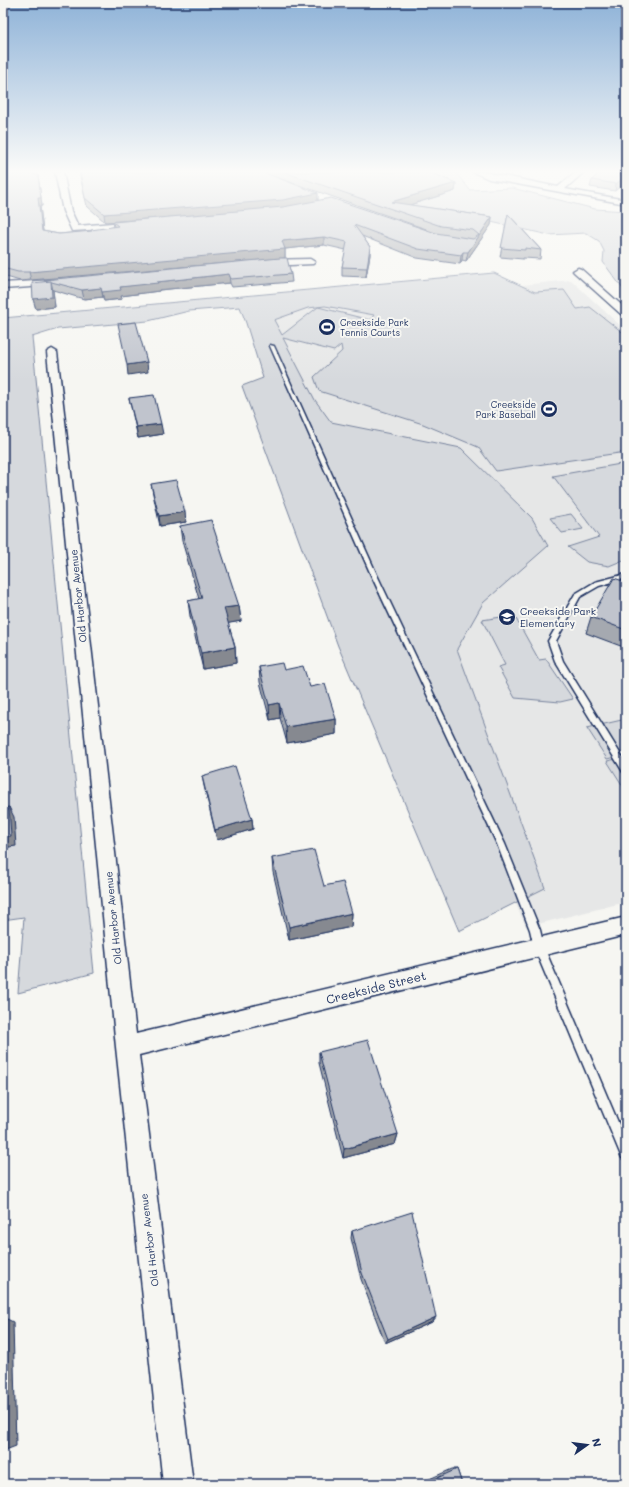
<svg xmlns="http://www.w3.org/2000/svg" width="629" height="1487" font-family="Mali,sans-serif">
<rect width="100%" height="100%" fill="#f6f6f2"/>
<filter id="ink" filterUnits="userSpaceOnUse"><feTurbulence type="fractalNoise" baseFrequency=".025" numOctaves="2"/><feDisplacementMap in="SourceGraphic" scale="8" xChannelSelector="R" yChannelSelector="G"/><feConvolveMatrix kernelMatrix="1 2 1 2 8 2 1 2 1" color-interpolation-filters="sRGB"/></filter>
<g filter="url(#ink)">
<!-- built -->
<path fill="#e6e7e7" d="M571,280L626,331V902L526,927L253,313Z"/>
<!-- green -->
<g fill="#d6d9dd" stroke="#78849e" fill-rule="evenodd">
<path d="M316,172H455L470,190L512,188L595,209L626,211V291L623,289L603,262L604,251L599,241L586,233L549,235L482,220L442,217Z"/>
<path d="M494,273L535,292L564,290L577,309L590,307L626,335V452L496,471L478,447L423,424L319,391L314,377L342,351L341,345L334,351L283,338L315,400L331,422L461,448L532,518L548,546L483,603L457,649L545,888L459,931L338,646L242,386L263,378L246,323L240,307L189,311L148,321L58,329L32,337L94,973L18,993L24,917L3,920V318ZM325,306L374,315L370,320L318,307L282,335L274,320L308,308Z"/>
<path d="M626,463V532L623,534L626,549V559L609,566L587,562L568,547L599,537L553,476Z"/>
<path d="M571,514L583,529L562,533L550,518Z"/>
<path d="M514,615L539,660L546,659L573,699L560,702L515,698L498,667L505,665L482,620Z"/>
<path d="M626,719V754L607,759L587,728Z"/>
<path d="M626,757V791L607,761Z"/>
</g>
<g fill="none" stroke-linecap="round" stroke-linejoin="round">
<!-- lane casing -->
<g stroke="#1b2f5e" stroke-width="3">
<g id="lane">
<path d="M270,345L274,346L378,577L505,844L540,930L544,947L626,1141V1160L622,1158L534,947L530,930L497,844L372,577L270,346Z"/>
<path d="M626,574V578L599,586L580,597L556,641L563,661L626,763V773L623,772L555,661L548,641L575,594L595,582Z"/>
</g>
</g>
<!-- street casing -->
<g stroke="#1b2f5e" stroke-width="3">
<g id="street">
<path d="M55,172H63L71,211L78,226L136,221L140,224L136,227L72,231L63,211Z"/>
<path d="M473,172H484L558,187L576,172H584L565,189L626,200V204L489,179Z"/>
<path d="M310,259L315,262L313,264L266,266L261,263L266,260Z"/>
<path d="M578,268L581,269L626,309V317L623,316L575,273L573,271Z"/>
<path d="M55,280L60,283L58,285L3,289V283Z"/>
<path d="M52,349L57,352L136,1034L626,917V935L139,1055L193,1484H163L116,1047L47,352Z"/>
</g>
</g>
<!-- lane -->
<use href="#lane" fill="#f6f6f2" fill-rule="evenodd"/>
<!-- street -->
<use href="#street" fill="#f6f6f2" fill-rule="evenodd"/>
</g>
<!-- wall -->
<g fill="#a5a9b0" stroke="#1b2f5e" fill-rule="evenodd">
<path d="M3,172L35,175L39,183L42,206H40L43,231L59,234L92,231L114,227L113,222L120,221L105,222L87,206L79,172H429L456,183L455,191L409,205L492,217L491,225L466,261L462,260L460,264L417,258L362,236L370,247V255L366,277L342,276V267L346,250L324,245L285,249V258L31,280L20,281L3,276ZM264,173L426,229L318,200Z"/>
<path d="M626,172V181L615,191L590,187L592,180Z"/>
<path d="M508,214L541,250L540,259L523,258V259L500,257Z"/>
<path d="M291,274L292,282L232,287L230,283L159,290V291L121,296L122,299L104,301L103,297L84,299L53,290L55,307L36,309L33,299L45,282L44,280Z"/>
<path d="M129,398L163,434L138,438Z"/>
<path d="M151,484L186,522L160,526L153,494Z"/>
<path d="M180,526L239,606L241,621L228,623L235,647L236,663L203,669L190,616L188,601L199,599L182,541Z"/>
<path d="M626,582V648L586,633L591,617Z"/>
<path d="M259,667L284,670L310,687L336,719V734L287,743L280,718L270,720L260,682Z"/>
<path d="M202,776L252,819L253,829L217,840L204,786Z"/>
<path d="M272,858L324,886L352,913L351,927L289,940L273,872Z"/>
<path d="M319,1052L398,1134L395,1144L343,1158L319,1063Z"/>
<path d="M352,1231L436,1317L432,1322L385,1343L361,1279L351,1238Z"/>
<path d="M452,1469H457L462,1484H418Z"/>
</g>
<!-- shaded-wall -->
<g fill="#868990" stroke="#1b2f5e">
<path d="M38,175L39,183L42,206H40L44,240L42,231L38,198Z"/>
<path d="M626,175V181L615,191L616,184Z"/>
<path d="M456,183L455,191L393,210L391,202Z"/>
<path d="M318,193V201L283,209L105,222L104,214Z"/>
<path d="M492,217L491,225L466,261L468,252Z"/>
<path d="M324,237V245L285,249V258L31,280L29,272L282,241Z"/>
<path d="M370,247V255L366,277L367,268Z"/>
<path d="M463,252L462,260L460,264L461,255Z"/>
<path d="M229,274L230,283L159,290V291L121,296L122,299L104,301L102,292L120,287L157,282Z"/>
<path d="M51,281L53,291L55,307L36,309L33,299Z"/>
<path d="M101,288L103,297L84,299L82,290Z"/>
<path d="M147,362L148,372L128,375L127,365Z"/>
<path d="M161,424L163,434L138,438L136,427Z"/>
<path d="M185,512L186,522L160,526L159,516Z"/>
<path d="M239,606L241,621L225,624L224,608Z"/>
<path d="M235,647L236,663L203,669L201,653Z"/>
<path d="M279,703L280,718L270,720L269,705Z"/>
<path d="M336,719V734L287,743L286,727Z"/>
<path d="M9,807L14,817L16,846L3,848V837Z"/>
<path d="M252,819L253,829L217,840L215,830Z"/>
<path d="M352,913L351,927L289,940V927Z"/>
<path d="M398,1134L395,1144L343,1158L344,1149Z"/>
<path d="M3,1317L13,1322L16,1446L3,1451Z"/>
<path d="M436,1317L432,1322L385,1343L388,1339Z"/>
</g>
<!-- building -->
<g fill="#c0c4cd" stroke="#1b2f5e">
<path d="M3,172H34V175H38L41,198H38L42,231L59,234L92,231L91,230L118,226L113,222L283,207L331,198L436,233L473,239L479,235L473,230L441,226L284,172H429L456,183L391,202L492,217L468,252H463L461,255L418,249L354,225L370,247L367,268L342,267L347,242L324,237L282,241L285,249L29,272H18L3,268Z"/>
<path d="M80,172H262L318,193L283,200L104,214L85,198Z"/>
<path d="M600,172H626V175L616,184L592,180Z"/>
<path d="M508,214L541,250L525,248V250L501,248Z"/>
<path d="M280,258H287L291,274L231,279L229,274L157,282L158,283L120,287L121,290L102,292L101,288L82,290L44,280Z"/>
<path d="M51,281L52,297L33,299L32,283Z"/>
<path d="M136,322L147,362L127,365L118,324Z"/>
<path d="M154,395L161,424L136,427L129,398Z"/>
<path d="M176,480L185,512L159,516L151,484Z"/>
<path d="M211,520L239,606L224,608L235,647L201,653L188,601L202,598L180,526Z"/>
<path d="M614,578L626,582V630L591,617Z"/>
<path d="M282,663L284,670L303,666L310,687L325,684L336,719L286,727L279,703L269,705L259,667Z"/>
<path d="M235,766L252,819L215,830L202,776Z"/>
<path d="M9,807L11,836L3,837V808Z"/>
<path d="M314,850L324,886L343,882L352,913L289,927L272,858Z"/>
<path d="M368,1040L398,1134L344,1149L319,1052Z"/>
<path d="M412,1212L436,1317L388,1339L362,1273L352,1231Z"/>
<path d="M3,1317L6,1446L3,1447Z"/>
<path d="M457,1469L462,1484H424Z"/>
</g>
</g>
<!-- sky -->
<linearGradient id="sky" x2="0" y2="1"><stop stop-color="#8fb3d8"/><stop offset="0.45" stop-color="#fbfbf9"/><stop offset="1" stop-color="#fbfbf9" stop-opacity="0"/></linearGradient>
<rect width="629" height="381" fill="url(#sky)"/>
<!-- icons -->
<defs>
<g id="stadium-disc" transform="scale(0.9)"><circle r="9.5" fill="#1b2f5e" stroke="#f6f6f2"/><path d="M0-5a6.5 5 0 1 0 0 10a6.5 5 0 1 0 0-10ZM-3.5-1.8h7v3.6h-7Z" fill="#fff"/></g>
<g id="school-disc" transform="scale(0.9)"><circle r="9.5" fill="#1b2f5e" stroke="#f6f6f2"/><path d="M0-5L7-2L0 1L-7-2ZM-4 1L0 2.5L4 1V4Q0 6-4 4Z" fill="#fff"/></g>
</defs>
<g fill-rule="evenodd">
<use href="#stadium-disc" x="327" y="327"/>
<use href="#stadium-disc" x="549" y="409"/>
<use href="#school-disc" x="507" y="617"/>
</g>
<g text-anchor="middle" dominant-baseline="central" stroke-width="4" stroke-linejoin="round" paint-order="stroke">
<!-- far-poi labels -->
<g font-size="9" fill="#1b2f5e" stroke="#f6f6f2" text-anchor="start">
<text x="340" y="322">Creekside Park<tspan x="340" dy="10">Tennis Courts</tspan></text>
<text x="536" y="404" text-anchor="end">Creekside<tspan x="536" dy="10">Park Baseball</tspan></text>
</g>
<!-- street labels -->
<g font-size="10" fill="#1b2f5e" stroke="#f6f6f2">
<text transform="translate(78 596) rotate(-96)">Old Harbor Avenue</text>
<text transform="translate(113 918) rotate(-96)">Old Harbor Avenue</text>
<text transform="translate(149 1240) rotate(-97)">Old Harbor Avenue</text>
</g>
<!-- poi labels -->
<g font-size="10" fill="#1b2f5e" stroke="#f6f6f2" text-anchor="start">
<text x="520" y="611">Creekside Park<tspan x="520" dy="12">Elementary</tspan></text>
</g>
<!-- near-street labels -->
<g font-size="12" fill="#1b2f5e" stroke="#f6f6f2">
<text transform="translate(376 987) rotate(-14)">Creekside Street</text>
</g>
</g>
<!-- margin -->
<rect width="629" height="1487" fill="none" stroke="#f6f6f2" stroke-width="16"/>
<rect x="8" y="8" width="613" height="1471" fill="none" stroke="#1b2f5e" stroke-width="1.5" filter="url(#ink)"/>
<!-- north arrow -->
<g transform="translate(587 1445) rotate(76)" stroke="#f6f6f2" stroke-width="3" paint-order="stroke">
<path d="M0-3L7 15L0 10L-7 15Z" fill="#1b2f5e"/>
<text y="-6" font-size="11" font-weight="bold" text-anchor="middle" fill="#1b2f5e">N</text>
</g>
</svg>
